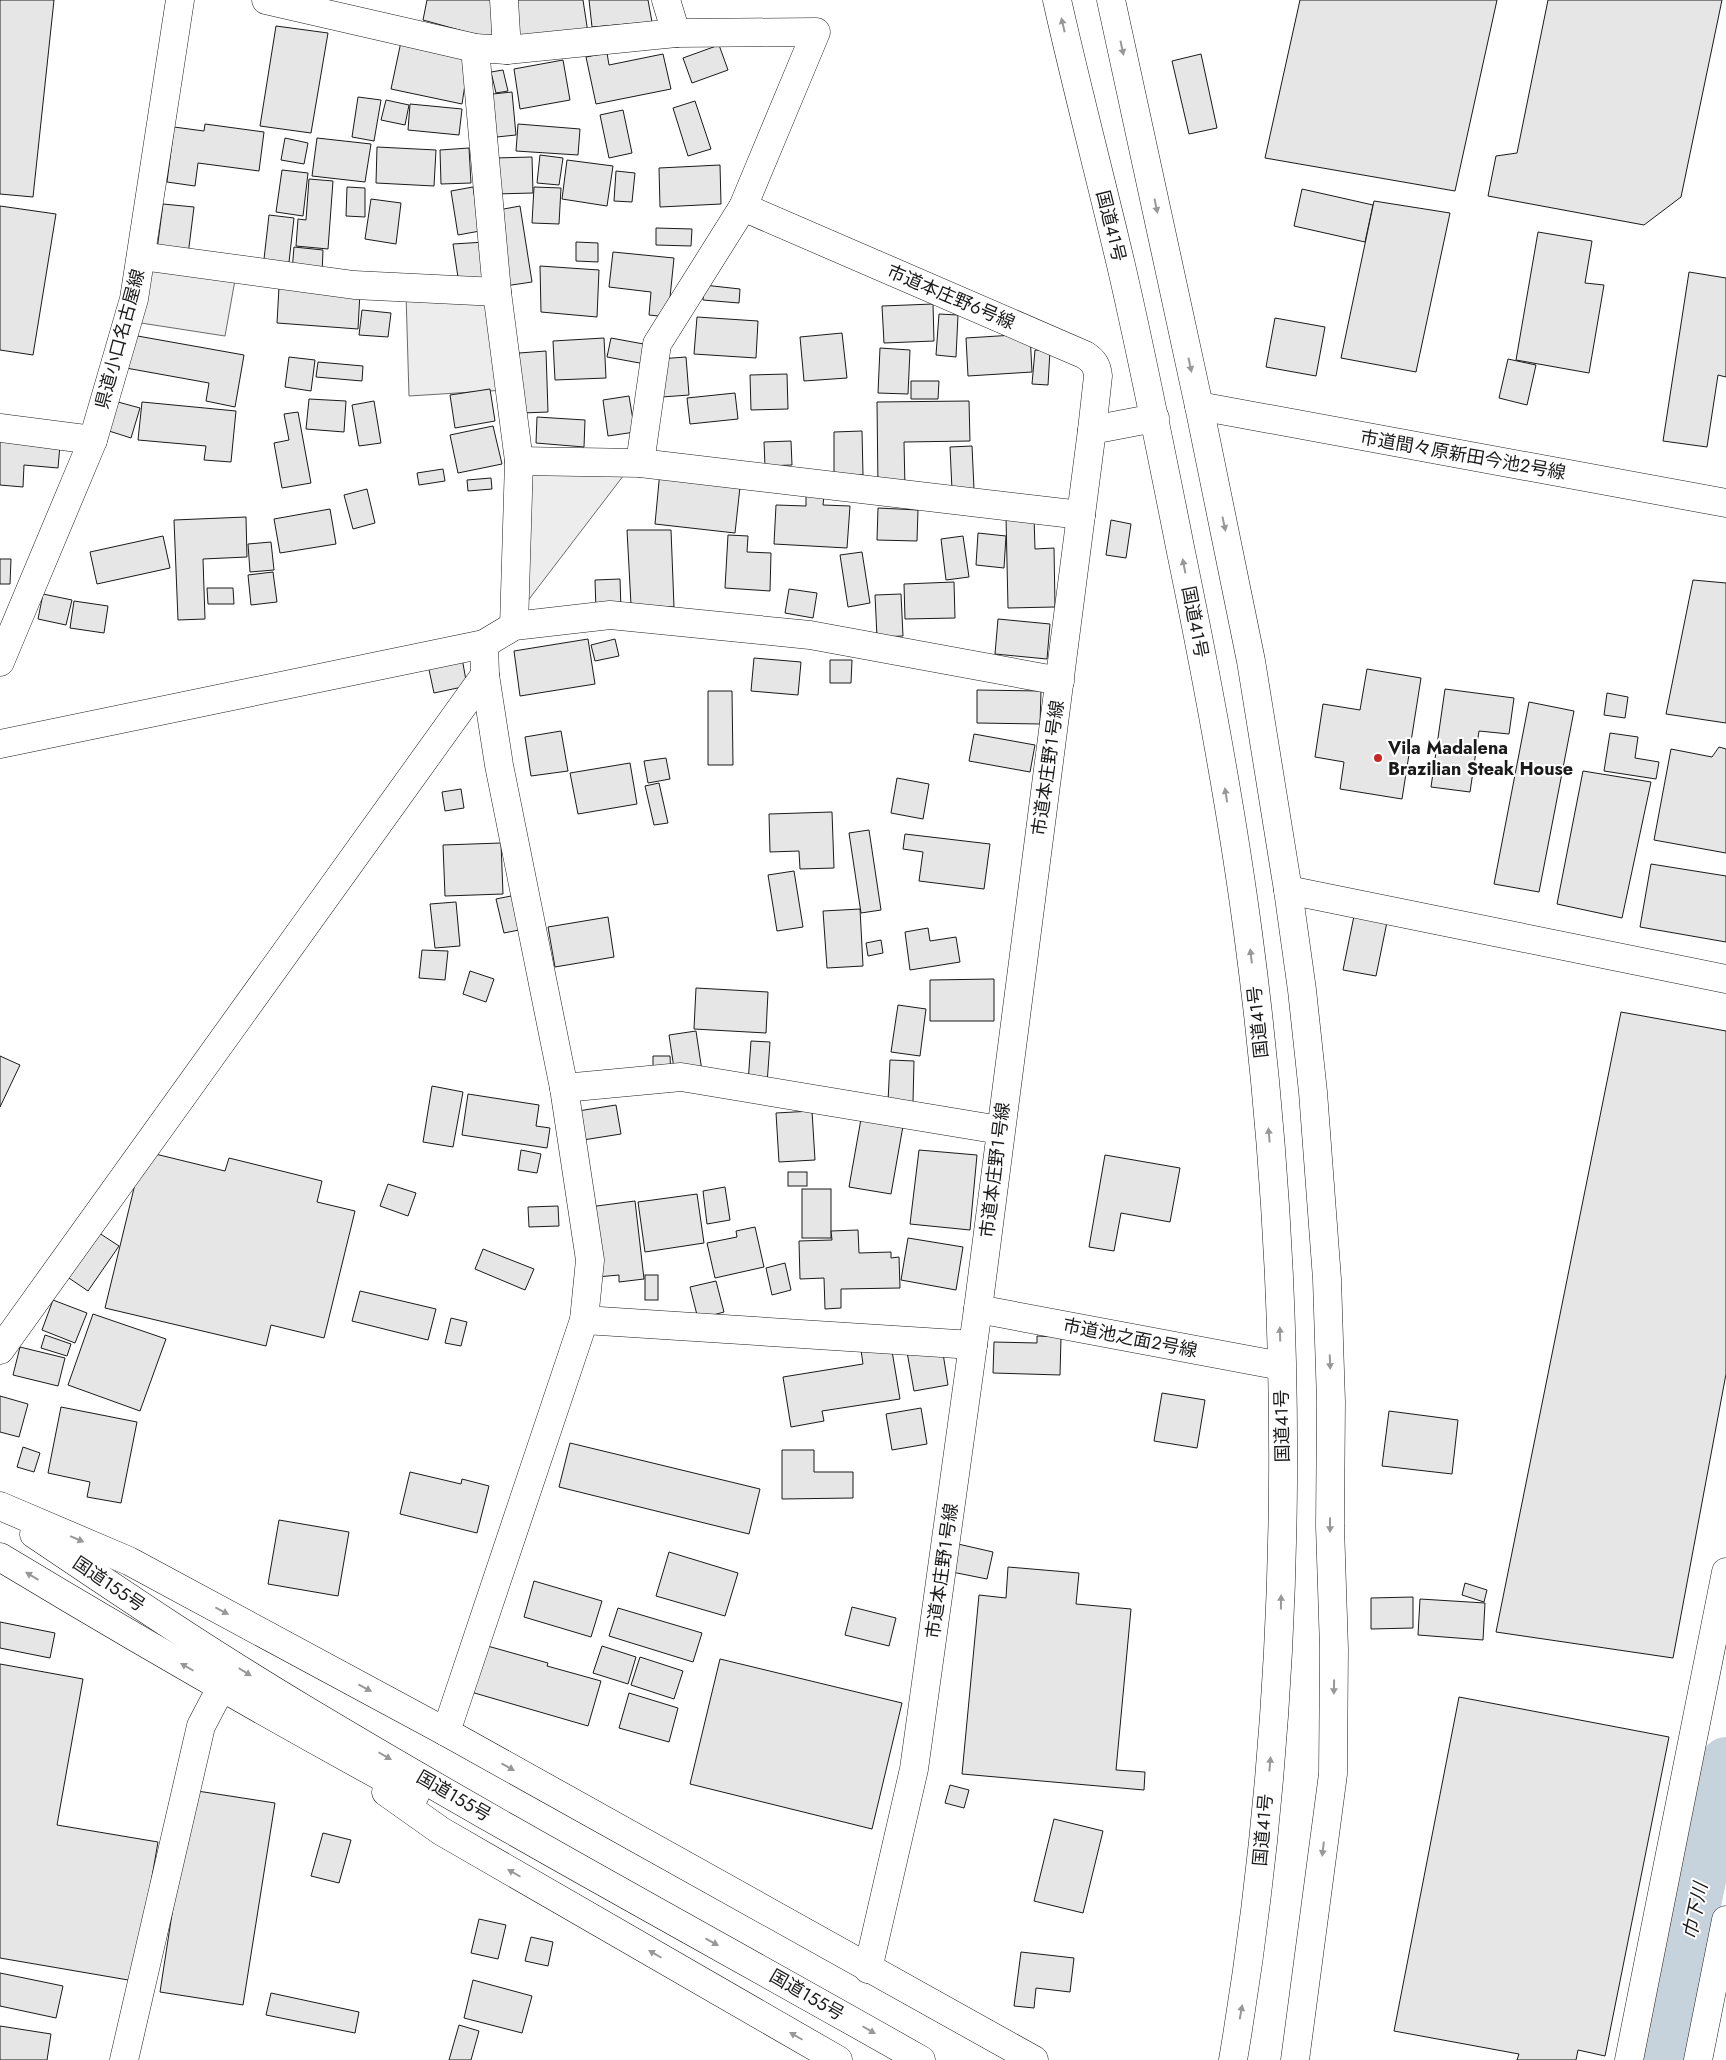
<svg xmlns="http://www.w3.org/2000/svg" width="1726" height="2060" font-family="Jost,'Noto Sans JP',sans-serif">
<rect width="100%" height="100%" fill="#fff"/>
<!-- parking -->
<g fill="#ededed" stroke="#6a6a6a">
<path d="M149,267L235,280L225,336L141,323Z"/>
<path d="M406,294L493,298L505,390L409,396Z"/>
<path d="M524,466L630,467L520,611Z"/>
</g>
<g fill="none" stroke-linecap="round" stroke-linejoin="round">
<!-- river -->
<path stroke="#c6d2dc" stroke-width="50" d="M1663,2060L1726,1762"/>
</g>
<!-- building -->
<g fill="#e6e6e6" stroke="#1a1a1a">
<path d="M0,0H54L33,197L0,194Z"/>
<path d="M427,0H498L492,39L423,20Z"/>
<path d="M514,0H583L588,33L518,39Z"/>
<path d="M589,0H648L652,22L592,27Z"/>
<path d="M1300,0H1497L1455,191L1265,158Z"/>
<path d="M1548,0H1722L1681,197L1644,225L1488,196L1496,156L1517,153Z"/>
<path d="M276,26L328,33L311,133L260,126Z"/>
<path d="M402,37L470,52L462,104L391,89Z"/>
<path d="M719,45L728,70L692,83L683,58Z"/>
<path d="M607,53L609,65L663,54L671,89L596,104L586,57Z"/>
<path d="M1201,54L1217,128L1189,134L1172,61Z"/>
<path d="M563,60L570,100L520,109L514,69Z"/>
<path d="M503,70L508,91L496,93L491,72Z"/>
<path d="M512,92L516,135L487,138L483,95Z"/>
<path d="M358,97L381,100L374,141L352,137Z"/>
<path d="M386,100L409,105L405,125L381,120Z"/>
<path d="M695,101L711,149L688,156L673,108Z"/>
<path d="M410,104L462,109L459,135L408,130Z"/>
<path d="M623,110L632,153L609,158L600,115Z"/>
<path d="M205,124L264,132L259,171L198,163L195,186L167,182L174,127L204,131Z"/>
<path d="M518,124L580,129L578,155L516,151Z"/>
<path d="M285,138L308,143L304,164L281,160Z"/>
<path d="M317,138L371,144L365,182L312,176Z"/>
<path d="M377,147L436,150L434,186L376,183Z"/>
<path d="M469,148L471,183L441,184L440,150Z"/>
<path d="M540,155L563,158L559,185L537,183Z"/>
<path d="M532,157L533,193L495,194L494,158Z"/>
<path d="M567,160L613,166L607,206L562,199Z"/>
<path d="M720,165L721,204L660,207L659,168Z"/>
<path d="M282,170L308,173L303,216L276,212Z"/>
<path d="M616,171L635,173L632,202L614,201Z"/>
<path d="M309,179L333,181L328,249L296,246L298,219L306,220Z"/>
<path d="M347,187L365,188V217L346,216Z"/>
<path d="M473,187L480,231L458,235L451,191Z"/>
<path d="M534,187L561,188L559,224L532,223Z"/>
<path d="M1302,189L1373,205L1365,242L1294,226Z"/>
<path d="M371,199L401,203L396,244L365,239Z"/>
<path d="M1374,201L1450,213L1416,372L1341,358Z"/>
<path d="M163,204L194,207L188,255L157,250Z"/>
<path d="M0,206L56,214L33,355L0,350Z"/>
<path d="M520,206L532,282L505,286L493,211Z"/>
<path d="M269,215L294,218L288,271L263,268Z"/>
<path d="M656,228L692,229L691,246L656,245Z"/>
<path d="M1538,232L1592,241L1585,283L1604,285L1589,373L1516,360Z"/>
<path d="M485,242L490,281L459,284L453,244Z"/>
<path d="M576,242L598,243V262L576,261Z"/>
<path d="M294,247L323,250L322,274L292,271Z"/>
<path d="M613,252L674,258L668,317L649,315L651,292L609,287Z"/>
<path d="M540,266L599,270L597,317L541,312Z"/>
<path d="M1689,272L1726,278V377L1718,375L1707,447L1663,441Z"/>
<path d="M704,285L740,289L739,303L703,300Z"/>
<path d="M279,287L360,292L358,329L277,323Z"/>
<path d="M933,304L934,341L884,343L882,306Z"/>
<path d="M362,310L391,313L388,337L359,335Z"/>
<path d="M939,314L958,315L956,357L936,355Z"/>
<path d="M697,317L758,321L756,358L694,354Z"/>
<path d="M1275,318L1325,327L1316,376L1266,367Z"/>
<path d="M842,333L847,378L804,381L800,337Z"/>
<path d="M1030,334L1032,372L968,376L966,338Z"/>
<path d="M132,335L244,355L235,407L206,401L209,383L126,368Z"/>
<path d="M604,338L606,378L555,380L553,341Z"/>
<path d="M611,338L649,345L645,364L607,357Z"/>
<path d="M880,348L910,350L908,394L878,393Z"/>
<path d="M1035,350L1050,351L1048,385L1032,384Z"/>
<path d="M546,351L548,412L522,413L519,353Z"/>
<path d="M289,357L315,360L311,391L285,387Z"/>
<path d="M686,357L689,395L662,397L659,359Z"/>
<path d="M1508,359L1536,365L1527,405L1499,398Z"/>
<path d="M318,362L363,366L362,381L316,377Z"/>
<path d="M787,374L788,409L751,410L750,375Z"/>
<path d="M911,381H939L938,399H911Z"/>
<path d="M490,389L495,421L455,428L450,395Z"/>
<path d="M735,393L738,419L690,424L687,398Z"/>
<path d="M629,396L635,432L608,436L603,400Z"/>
<path d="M309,399L346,401L344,432L306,429Z"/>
<path d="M374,401L381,443L359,446L352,405Z"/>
<path d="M969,401L970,441L904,442L905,488H878L877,402Z"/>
<path d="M118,402L140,408L131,438L109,431Z"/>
<path d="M142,402L236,411L231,462L204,460L206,446L138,440Z"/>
<path d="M298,412L311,483L282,488L274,443L289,440L284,414Z"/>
<path d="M537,417L585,420L584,447L536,443Z"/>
<path d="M493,426L502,464L458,473L450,435Z"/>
<path d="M862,431L863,475H834V432Z"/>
<path d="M0,439L60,445L58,468L24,465L23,487L0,485Z"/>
<path d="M791,441L792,465L765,466L764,442Z"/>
<path d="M972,446L974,489L952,490L950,447Z"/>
<path d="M443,469L445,481L419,485L417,473Z"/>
<path d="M660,471L741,478L735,533L655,524Z"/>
<path d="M491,478L492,489L468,491L467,480Z"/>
<path d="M367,489L375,523L353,529L344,495Z"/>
<path d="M806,494L824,495L823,505L850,506L847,548L774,544L776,505L806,506Z"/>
<path d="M878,508L918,510L917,541L877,540Z"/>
<path d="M330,509L336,544L280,553L274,519Z"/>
<path d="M1034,516L1035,549L1054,548L1055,607L1008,608L1006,517Z"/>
<path d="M246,517L247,557L203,559L205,619L178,620L174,520Z"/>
<path d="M1111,520L1131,524L1126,558L1106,555Z"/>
<path d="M627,530H671L674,607L631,605Z"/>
<path d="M978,533L1006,536L1004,568L976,565Z"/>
<path d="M728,535L748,536L747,552L771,553L770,591L725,588Z"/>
<path d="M163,536L170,568L97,584L90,552Z"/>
<path d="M963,536L969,577L946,580L941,539Z"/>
<path d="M271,542L274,570L250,572L248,544Z"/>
<path d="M862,552L870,603L848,607L840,555Z"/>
<path d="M0,559H11L10,584H0Z"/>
<path d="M273,572L277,602L251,605L248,575Z"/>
<path d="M620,579L621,610L596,611L595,580Z"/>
<path d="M1693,580L1726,583V723L1666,714Z"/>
<path d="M954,582L955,618L905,619L904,584Z"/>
<path d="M207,588H233L234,604H208Z"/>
<path d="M789,589L817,593L813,618L785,613Z"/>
<path d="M43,594L72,600L66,625L38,619Z"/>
<path d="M901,594L903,636L877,637L875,595Z"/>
<path d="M74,601L108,606L104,633L70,628Z"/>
<path d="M998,619L1050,624L1047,659L995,654Z"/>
<path d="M588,639L595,684L520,696L514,651Z"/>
<path d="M615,639L619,656L595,661L591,645Z"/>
<path d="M462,658L467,686L434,693L428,665Z"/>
<path d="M754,658L801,662L798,695L751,691Z"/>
<path d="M830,660H852L851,683H830Z"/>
<path d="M1367,669L1421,678L1402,799L1340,789L1344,762L1315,757L1323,704L1360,710Z"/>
<path d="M1445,689L1514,698L1509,734L1479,731L1470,792L1431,787Z"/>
<path d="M977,690L1041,691L1040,724L977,723Z"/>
<path d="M708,691H732L733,765H708Z"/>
<path d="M1607,693L1628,697L1625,718L1604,715Z"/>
<path d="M1529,702L1574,711L1539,892L1494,884Z"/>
<path d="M561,731L568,771L531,776L525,737Z"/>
<path d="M1610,733L1638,737L1635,758L1659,762L1656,779L1604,771Z"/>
<path d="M974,734L1035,745L1030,772L969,761Z"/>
<path d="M1719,747L1726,749V853L1654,840L1671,749L1712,757Z"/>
<path d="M666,758L670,779L648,783L644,761Z"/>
<path d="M630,763L637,804L578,814L570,773Z"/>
<path d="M1583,771L1651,782L1622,918L1557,904Z"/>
<path d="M897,778L929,784L923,819L891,813Z"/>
<path d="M659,783L668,823L654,825L645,786Z"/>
<path d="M461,789L464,808L445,811L442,792Z"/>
<path d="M832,812L834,868L800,869L799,851L770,852L769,814Z"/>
<path d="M869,830L881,910L861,913L849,833Z"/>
<path d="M905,834L990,844L984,889L919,881L923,852L903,849Z"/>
<path d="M501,843L503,894L445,896L443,845Z"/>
<path d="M1651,864L1726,876V942L1640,927Z"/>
<path d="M794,871L803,927L777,931L768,875Z"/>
<path d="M516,895L524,929L504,933L496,899Z"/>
<path d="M456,902L460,946L435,948L430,904Z"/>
<path d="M860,909L863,966L827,968L823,911Z"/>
<path d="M1354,916L1387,922L1376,976L1343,970Z"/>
<path d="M608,917L614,957L555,967L548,927Z"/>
<path d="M928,928L930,941L956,937L960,962L910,970L905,932Z"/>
<path d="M881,940L883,953L868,956L866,943Z"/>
<path d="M422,950L448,951L445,980L419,978Z"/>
<path d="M470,971L494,979L486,1002L463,994Z"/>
<path d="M994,979V1021H930V980Z"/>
<path d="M696,988L768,992L766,1033L694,1029Z"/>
<path d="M898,1005L926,1009L920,1056L891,1052Z"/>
<path d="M1621,1012L1726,1031V1374L1673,1658L1496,1632Z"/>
<path d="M696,1031L702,1071L675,1075L669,1035Z"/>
<path d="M751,1041L770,1042L767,1084L748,1083Z"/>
<path d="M0,1056L20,1065L0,1107Z"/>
<path d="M653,1056H670L671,1075L653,1076Z"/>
<path d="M890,1060L914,1061L913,1102H888Z"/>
<path d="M432,1086L463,1092L453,1147L423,1142Z"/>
<path d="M468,1094L539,1105L536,1126L550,1128L547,1148L462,1135Z"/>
<path d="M616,1105L621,1134L583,1140L578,1111Z"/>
<path d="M812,1111L815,1160L779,1162L776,1113Z"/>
<path d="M861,1119L903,1126L891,1194L849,1187Z"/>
<path d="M521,1150L541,1154L537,1173L518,1170Z"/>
<path d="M919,1150L977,1155L970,1230L910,1224Z"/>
<path d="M143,1151L225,1171L229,1158L322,1181L317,1202L355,1211L324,1338L271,1325L266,1346L105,1308Z"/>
<path d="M1105,1155L1180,1168L1170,1222L1121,1213L1114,1251L1089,1247Z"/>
<rect x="788" y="1172" width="19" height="14"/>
<path d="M388,1184L416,1193L408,1216L380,1206Z"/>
<path d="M725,1187L730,1220L707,1224L703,1191Z"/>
<rect x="802" y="1189" width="29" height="49"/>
<path d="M697,1194L704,1243L645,1252L638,1202Z"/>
<path d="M635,1201L644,1279L619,1282V1275L597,1277L589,1207Z"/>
<path d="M558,1206L559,1226L529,1227L528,1207Z"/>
<path d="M755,1227L764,1267L715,1278L707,1243L737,1237L736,1231Z"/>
<path d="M93,1229L119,1246L88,1291L63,1274Z"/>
<path d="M858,1230L859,1253L891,1252V1258L899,1257L900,1288L841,1289V1308L825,1309L824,1278L800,1279L799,1241L832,1240L831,1231Z"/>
<path d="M908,1238L963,1247L956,1290L901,1280Z"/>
<path d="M483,1249L534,1269L525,1290L475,1269Z"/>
<path d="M785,1263L791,1290L772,1295L766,1268Z"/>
<rect x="645" y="1275" width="13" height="25"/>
<path d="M716,1281L724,1312L698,1319L690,1287Z"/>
<path d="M360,1291L436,1309L428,1340L352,1321Z"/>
<path d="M53,1300L87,1313L75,1343L42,1330Z"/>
<path d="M93,1314L166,1339L140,1411L68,1385Z"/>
<path d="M451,1318L467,1322L461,1346L445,1343Z"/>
<path d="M45,1335L71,1344L67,1356L41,1348Z"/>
<path d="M1037,1336L1061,1337L1060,1375L993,1373L994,1342L1037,1343Z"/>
<path d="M891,1345L900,1399L822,1411L824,1421L791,1427L783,1377L863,1364L861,1350Z"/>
<path d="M20,1347L65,1358L58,1386L13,1375Z"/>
<path d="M942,1347L948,1385L914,1391L907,1352Z"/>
<path d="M1162,1393L1205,1400L1197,1448L1154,1441Z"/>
<path d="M0,1396L28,1404L19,1437L0,1432Z"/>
<path d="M61,1407L137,1422L121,1503L87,1497L90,1482L48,1473Z"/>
<path d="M921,1408L927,1444L892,1450L886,1414Z"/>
<path d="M1389,1411L1458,1420L1452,1474L1382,1466Z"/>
<path d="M570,1443L760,1489L749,1534L559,1487Z"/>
<path d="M23,1447L40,1453L34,1472L17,1467Z"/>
<path d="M782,1450H814V1472H853V1498L782,1499Z"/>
<path d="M410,1472L461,1484L462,1479L489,1486L477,1533L400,1514Z"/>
<path d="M279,1520L349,1532L338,1596L268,1584Z"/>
<path d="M958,1544L993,1552L987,1579L952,1572Z"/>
<path d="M669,1552L738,1573L725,1616L656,1596Z"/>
<path d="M1008,1567L1079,1573L1076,1604L1131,1609L1116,1770L1145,1772L1144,1790L962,1774L979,1595L1006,1598Z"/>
<path d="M534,1581L602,1601L591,1637L524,1617Z"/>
<path d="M1465,1583L1487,1590L1484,1602L1462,1595Z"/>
<path d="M1413,1597V1628L1371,1629V1598Z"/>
<path d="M1420,1599L1485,1603L1483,1640L1418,1635Z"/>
<path d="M852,1607L896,1618L889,1646L845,1635Z"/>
<path d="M618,1608L702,1633L693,1662L609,1636Z"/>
<path d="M0,1622L55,1633L50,1658L0,1648Z"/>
<path d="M484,1645L548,1663L547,1666L601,1681L588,1726L471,1692Z"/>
<path d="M602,1646L636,1657L628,1684L593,1673Z"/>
<path d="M640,1657L683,1671L674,1699L631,1685Z"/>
<path d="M720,1659L902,1703L872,1829L690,1784Z"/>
<path d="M0,1664L83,1679L57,1825L158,1842L134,1981L0,1958Z"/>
<path d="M629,1693L678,1708L669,1742L619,1728Z"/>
<path d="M1459,1697L1669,1737L1605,2056L1578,2050L1576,2060H1517L1519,2054L1394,2031Z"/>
<path d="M950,1785L969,1790L964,1808L945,1803Z"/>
<path d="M191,1790L275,1803L243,2005L160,1992Z"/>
<path d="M1054,1819L1103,1831L1083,1913L1034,1901Z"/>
<path d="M323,1833L351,1840L339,1883L311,1876Z"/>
<path d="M479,1919L506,1925L498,1959L471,1953Z"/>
<path d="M531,1937L553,1942L548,1966L525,1961Z"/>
<path d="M1021,1952L1074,1958L1070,1992L1036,1988L1034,2008L1014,2006Z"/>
<path d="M0,1973L63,1986L56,2018L0,2006Z"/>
<path d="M473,1980L532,1996L522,2033L464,2018Z"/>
<path d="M271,1993L359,2012L355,2033L266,2015Z"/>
<path d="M459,2025L479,2031L471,2060H449Z"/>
<path d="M0,2026L51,2034L47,2060H0Z"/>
</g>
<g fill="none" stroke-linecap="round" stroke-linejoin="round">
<!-- minor casing -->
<g stroke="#1a1a1a" stroke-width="29">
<g id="minor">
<path d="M266,0L475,48L507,50L676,33L816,32L743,207L657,344L640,463"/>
<path d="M504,0L507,50"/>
<path d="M666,0L676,33"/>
<path d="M475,48L497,292L519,461L514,626"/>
<path d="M743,207L1085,355C1094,361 1097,366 1098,376L1092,430"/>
<path d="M141,256L354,285L497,292"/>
<path d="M1199,406L1726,503"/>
<path d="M0,428L93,440"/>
<path d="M519,461L640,463L1081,515"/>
<path d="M0,744L484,644L514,626L610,615L810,635L1060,681"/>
<path d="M1288,890L1726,979"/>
<path d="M564,1088L681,1077L1000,1130"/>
<path d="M978,1309L1281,1366"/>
<path d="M584,1320L973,1345"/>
<path d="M0,1350L485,675"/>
<path d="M446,1732L584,1320L590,1260L564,1088L499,765L485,675L484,644"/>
<path d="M868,1969L914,1769L978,1309L1092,430L1155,418"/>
<path d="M124,2060L201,1726L222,1686"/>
<path d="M1629,2060L1726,1572"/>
<path d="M1698,2060L1726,1920"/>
</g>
</g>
<!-- major casing -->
<g stroke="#1a1a1a" stroke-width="29">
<path id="major" d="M0,662L93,440L134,299L180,0"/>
</g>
<!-- highway casing -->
<g stroke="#1a1a1a" stroke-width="29">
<g id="highway">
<path d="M1057,0C1077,89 1100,176 1121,265C1143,360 1162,456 1181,552C1207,678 1231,805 1248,933C1298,1307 1296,1689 1233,2060"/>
<path d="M1111,0L1199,406L1251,661L1288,890L1302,990L1313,1092L1327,1279L1331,1402L1330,1526L1334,1649L1333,1774L1295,2060"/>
<path d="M0,1506L129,1561L446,1732L1034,2060"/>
<path d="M34,1534C123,1594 212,1654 304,1709C507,1831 715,1943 921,2060"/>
<path d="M0,1557C136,1639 275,1719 415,1795"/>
<path d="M386,1792L441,1831L838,2060"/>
</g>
</g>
<!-- minor -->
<use href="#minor" stroke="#fff" stroke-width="28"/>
<!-- major -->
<use href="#major" stroke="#fff" stroke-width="28"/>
<!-- highway -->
<use href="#highway" stroke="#fff" stroke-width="28"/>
</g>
<!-- one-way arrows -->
<defs><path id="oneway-solid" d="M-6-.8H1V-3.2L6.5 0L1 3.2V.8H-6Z" transform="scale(1.25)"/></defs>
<g fill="#989898">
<use href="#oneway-solid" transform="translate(1063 25) rotate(-103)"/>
<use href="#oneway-solid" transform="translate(1122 48) rotate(78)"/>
<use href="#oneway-solid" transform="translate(1156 206) rotate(78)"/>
<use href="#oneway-solid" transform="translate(1190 365) rotate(78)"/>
<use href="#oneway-solid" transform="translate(1224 524) rotate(78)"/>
<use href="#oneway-solid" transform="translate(1184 566) rotate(-101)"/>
<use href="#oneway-solid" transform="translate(1226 795) rotate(-99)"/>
<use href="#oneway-solid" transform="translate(1251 956) rotate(-97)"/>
<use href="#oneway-solid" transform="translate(1269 1135) rotate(-95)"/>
<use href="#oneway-solid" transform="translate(1280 1334) rotate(-92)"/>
<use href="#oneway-solid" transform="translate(1330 1362) rotate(88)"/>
<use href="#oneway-solid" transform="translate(1330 1525) rotate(90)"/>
<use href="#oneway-solid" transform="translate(77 1539) rotate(23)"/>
<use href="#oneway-solid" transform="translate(32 1576) rotate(-149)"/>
<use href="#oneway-solid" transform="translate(1281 1602) rotate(-89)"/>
<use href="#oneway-solid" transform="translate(222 1611) rotate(28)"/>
<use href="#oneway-solid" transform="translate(187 1667) rotate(-150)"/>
<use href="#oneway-solid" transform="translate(245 1672) rotate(32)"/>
<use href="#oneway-solid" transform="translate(1334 1687) rotate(91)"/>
<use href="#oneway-solid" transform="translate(365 1688) rotate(28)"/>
<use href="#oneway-solid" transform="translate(385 1756) rotate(30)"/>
<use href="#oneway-solid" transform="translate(1270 1764) rotate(-85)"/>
<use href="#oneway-solid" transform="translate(508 1767) rotate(29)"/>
<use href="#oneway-solid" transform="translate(1323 1849) rotate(97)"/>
<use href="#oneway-solid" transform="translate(514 1873) rotate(-150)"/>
<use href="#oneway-solid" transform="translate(712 1942) rotate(29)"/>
<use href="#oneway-solid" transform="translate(655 1954) rotate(-150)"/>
<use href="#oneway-solid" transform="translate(1241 2012) rotate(-80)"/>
<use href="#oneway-solid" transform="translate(869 2030) rotate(30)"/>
<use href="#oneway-solid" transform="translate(796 2036) rotate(-150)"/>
</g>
<!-- markers -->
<circle fill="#c62828" stroke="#fff" stroke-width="2" cx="1378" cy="758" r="5"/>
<g text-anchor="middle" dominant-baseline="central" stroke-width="4" stroke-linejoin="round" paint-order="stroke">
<!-- street labels -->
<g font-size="18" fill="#1a1a1a" stroke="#fff">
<text transform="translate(1111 226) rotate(76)">国道41号</text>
<text transform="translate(951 297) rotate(23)">市道本庄野６号線</text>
<text transform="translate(120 339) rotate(-75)">県道小口名古屋線</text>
<text transform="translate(1463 455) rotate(10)">市道間々原新田今池２号線</text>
<text transform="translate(1195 622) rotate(79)">国道41号</text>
<text transform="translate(1048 768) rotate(-82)">市道本庄野１号線</text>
<text transform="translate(1258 1022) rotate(-96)">国道41号</text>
<text transform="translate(995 1170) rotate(-83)">市道本庄野１号線</text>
<text transform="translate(1130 1338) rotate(11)">市道池之面２号線</text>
<text transform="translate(1282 1426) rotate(-91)">国道41号</text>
<text transform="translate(942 1571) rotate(-82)">市道本庄野１号線</text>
<text transform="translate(109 1584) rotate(34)">国道155号</text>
<text transform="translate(454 1796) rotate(30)">国道155号</text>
<text transform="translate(1263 1830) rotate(-85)">国道41号</text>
<text transform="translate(807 1995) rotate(30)">国道155号</text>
</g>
<!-- poi labels -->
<g font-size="18" font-weight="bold" fill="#1a1a1a" stroke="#fff" text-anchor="start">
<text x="1388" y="748">Vila Madalena<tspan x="1388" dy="21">Brazilian Steak House</tspan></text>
</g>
<!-- water labels -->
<g font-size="19" font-style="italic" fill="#1a1a1a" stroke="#fff">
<text transform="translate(1695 1911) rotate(-78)">巾下川</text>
</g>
</g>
</svg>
